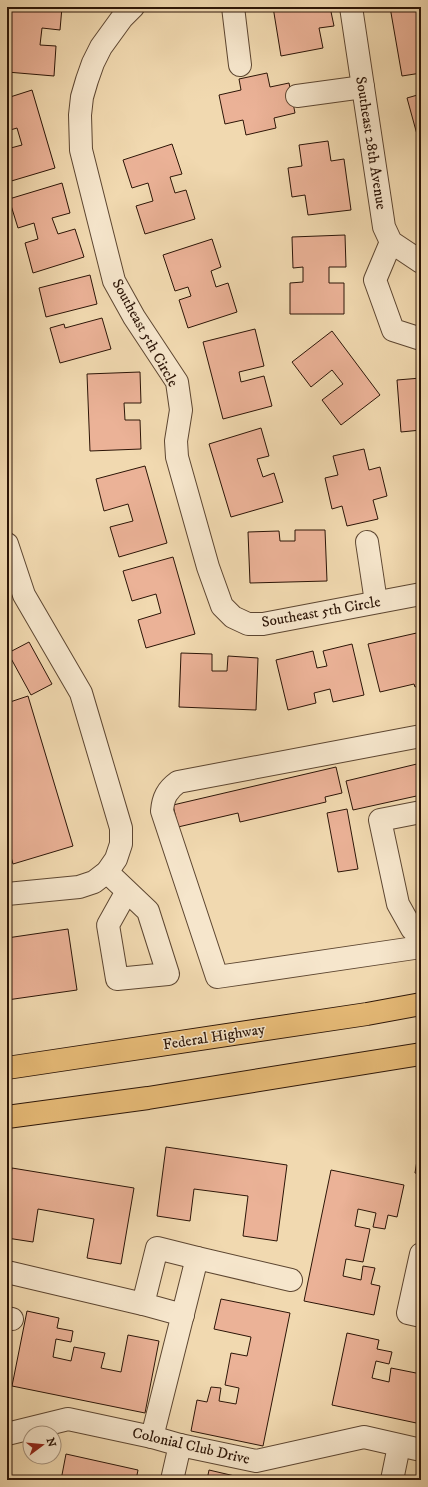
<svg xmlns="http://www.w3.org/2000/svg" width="428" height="1487" font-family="'IM FELL DW Pica',serif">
<rect width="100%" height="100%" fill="#f1d9b0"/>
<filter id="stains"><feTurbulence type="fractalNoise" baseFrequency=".005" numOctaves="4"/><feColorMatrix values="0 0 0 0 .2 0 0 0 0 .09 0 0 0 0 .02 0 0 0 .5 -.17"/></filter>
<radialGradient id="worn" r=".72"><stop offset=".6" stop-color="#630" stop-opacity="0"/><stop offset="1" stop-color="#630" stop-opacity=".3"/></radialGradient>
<!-- building -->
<g fill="#ebb297" stroke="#2c1507">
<path d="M7,7H62L60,30L42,28L40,45L56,46L54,76L7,72Z"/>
<path d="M273,7H330L334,26L319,28L323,48L281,56Z"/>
<path d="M390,7H421V73L402,76Z"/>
<path d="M267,73L270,87L289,83L295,113L274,118L276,128L246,135L243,120L225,124L219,95L241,90L239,79Z"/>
<path d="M32,90L55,168L8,182L7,149L22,145L17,128L7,131V98Z"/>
<path d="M421,94V149L407,98Z"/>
<path d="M328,141L331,161L344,159L351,210L308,215L305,195L292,197L288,168L302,166L299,145Z"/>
<path d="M172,144L182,174L170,177L175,193L186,190L195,219L145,234L136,206L153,201L148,183L132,188L123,160Z"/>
<path d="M62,183L70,213L52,218L58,234L75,229L84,257L33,273L25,243L38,239L34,223L18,228L9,199Z"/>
<path d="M345,235L346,267H329V283H344V314H290V283L303,282V267L293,268L292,237Z"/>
<path d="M212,239L221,267L211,271L216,287L228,283L237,312L188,328L179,300L191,296L188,287L175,291L163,255Z"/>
<path d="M90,275L97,304L46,317L39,288Z"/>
<path d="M102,318L111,349L60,363L50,328L64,324L65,328Z"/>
<path d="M255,329L264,366L239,372L241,382L264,376L272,406L223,419L203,342Z"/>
<path d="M332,331L380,395L341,425L322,400L343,384L332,370L311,387L292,362Z"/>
<path d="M140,372L141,403H124L125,420H140L141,449L90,451L87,374Z"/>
<path d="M421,378V430L401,432L397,380Z"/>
<path d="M261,428L269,456L257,459L263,477L274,473L283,502L231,517L209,444Z"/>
<path d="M364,449L369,470L380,467L387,496L373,500L378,519L347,526L342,506L332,509L325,478L338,475L333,456Z"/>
<path d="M145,466L167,543L119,557L110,527L133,521L128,504L104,511L96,479Z"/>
<path d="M295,530H325L327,581L250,583L248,532L279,531L280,541H295Z"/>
<path d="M173,557L195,634L146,648L138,620L161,613L156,594L132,601L123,571Z"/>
<path d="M421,632V685L415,687L414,684L380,692L368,644Z"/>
<path d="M29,642L52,684L31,695L8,653Z"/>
<path d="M352,644L364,695L333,702L330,689L314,693L316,703L288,710L276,660L313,651L317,668L327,666L323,651Z"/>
<path d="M181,653L212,654V671H227L228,656L258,658L256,710L179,707Z"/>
<path d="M28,696L73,846L13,864L7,843V703Z"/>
<path d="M421,763V795L353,810L346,781Z"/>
<path d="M336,767L342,793L325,797L326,802L240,822L238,813L178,827L173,805Z"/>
<path d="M347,809L358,869L338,872L327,813Z"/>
<path d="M68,929L77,990L7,1000V938Z"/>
<path d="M421,1135V1174L415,1173Z"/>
<path d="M166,1147L287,1165L277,1241L243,1236L248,1196L194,1189L190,1221L157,1216Z"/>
<path d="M12,1168L134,1188L121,1264L87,1258L94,1219L38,1209L33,1242L7,1238V1197Z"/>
<path d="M331,1170L404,1185L397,1217L388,1215L385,1229L373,1227L376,1213L358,1209L355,1226L370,1229L363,1262L346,1259L343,1276L361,1280L363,1266L375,1268L371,1284L380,1286L374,1315L304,1301Z"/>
<path d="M221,1299L290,1313L263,1446L191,1431L197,1400L207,1402L211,1387L221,1388L219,1401L236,1404L239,1388L225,1385L231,1353L247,1356L251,1337L214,1329Z"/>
<path d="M27,1311L59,1318L57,1328L73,1331L71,1342L56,1339L53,1357L71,1361L74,1347L105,1353L101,1368L121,1372L128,1335L159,1341L145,1413L12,1386Z"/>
<path d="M347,1333L379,1340L377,1349L392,1352L389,1364L376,1361L372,1378L389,1382L391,1368L421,1374V1424L332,1405Z"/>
<path d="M66,1454L138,1470L136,1480H61Z"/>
<path d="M209,1470L239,1477V1480H207Z"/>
</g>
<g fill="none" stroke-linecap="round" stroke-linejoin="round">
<!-- minor casing -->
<g stroke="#5d4631" stroke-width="24">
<g id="minor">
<path d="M133,7L122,18L101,47L93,63L87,80L82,97L80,115L81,150L114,281L134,317L177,382L181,410L176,441L177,457L208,567L222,606L233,617L248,624H263L421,594"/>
<path d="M233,7L240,65"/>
<path d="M351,7L384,227L391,242L421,262"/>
<path d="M297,96L363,87"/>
<path d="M391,242L375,280L393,330L421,339"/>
<path d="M367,542L376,602"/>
<path d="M7,544L24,595L81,693L121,828V844L116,859L107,872L94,882L79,887L7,894"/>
<path d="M421,736L178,782C167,790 163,798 162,811L217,977L421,947"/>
<path d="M421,812L380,820L398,904L412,929L421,936"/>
<path d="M107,872L148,911L168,974L117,979L108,925L127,891"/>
<path d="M421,1254L408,1313L421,1316"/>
<path d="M7,1272L143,1304"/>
<path d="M183,1315L143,1304L157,1248L197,1258"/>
<path d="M7,1318L12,1319"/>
<path d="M7,1434L68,1419L152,1437L180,1445L256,1461L364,1437L421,1450"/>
<path d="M152,1437L197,1258L291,1280"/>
<path d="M172,1480L180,1445"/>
<path d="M392,1480L399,1446"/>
</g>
</g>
<!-- major casing -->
<g stroke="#2c1507" stroke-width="24">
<g id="major">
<path d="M7,1068L367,1014L421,1004"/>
<path d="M7,1117L148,1098L421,1054"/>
</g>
</g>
<!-- minor -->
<use href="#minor" stroke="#f6e6cc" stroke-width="22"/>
<!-- major -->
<use href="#major" stroke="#e8bc78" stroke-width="22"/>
</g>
<g text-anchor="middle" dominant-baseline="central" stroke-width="3" stroke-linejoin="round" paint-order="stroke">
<!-- street labels -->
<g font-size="15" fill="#2c1507" stroke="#f6e6cc">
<text transform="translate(371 143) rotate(81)">Southeast 28th Avenue</text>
<text transform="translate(145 333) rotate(61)">Southeast 5th Circle</text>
<text transform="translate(321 612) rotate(-10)">Southeast 5th Circle</text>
<text transform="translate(214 1037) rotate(-9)">Federal Highway</text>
<text transform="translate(191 1446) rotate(13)">Colonial Club Drive</text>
</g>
</g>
<!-- margin -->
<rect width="428" height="1487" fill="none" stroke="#f1d9b0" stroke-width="24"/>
<rect x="8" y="8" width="412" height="1471" fill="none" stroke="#2c1507" stroke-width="2"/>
<rect x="12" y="12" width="404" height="1463" fill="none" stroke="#2c1507"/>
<!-- north arrow -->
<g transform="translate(42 1445) rotate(74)"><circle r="19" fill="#f6e6cc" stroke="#a5927d"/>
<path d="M0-3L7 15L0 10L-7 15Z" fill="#8f2418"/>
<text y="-6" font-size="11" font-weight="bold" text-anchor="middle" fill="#2c1507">N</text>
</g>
<rect width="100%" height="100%" filter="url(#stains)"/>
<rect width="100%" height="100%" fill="url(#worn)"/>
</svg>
